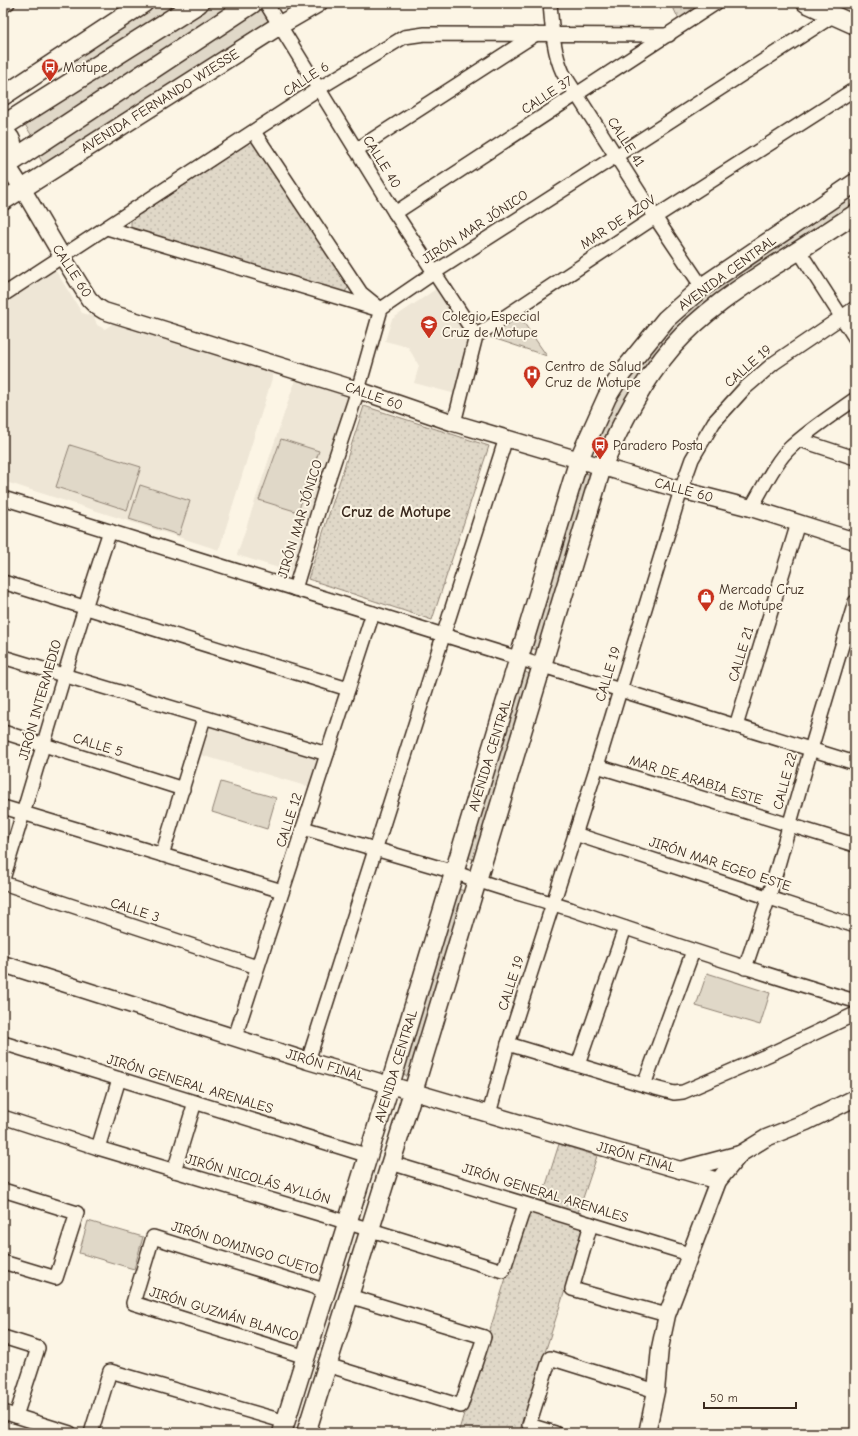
<svg xmlns="http://www.w3.org/2000/svg" width="858" height="1436" font-family="'Comic Neue',sans-serif">
<defs>
<pattern id="park-dots" width="8" height="8" patternUnits="userSpaceOnUse"><rect width="8" height="8" fill="#e0d8c8"/><path d="M2 2h.1M6 6h.1" fill="none" stroke="#c1baab" stroke-width="1.8" stroke-linecap="round"/></pattern>
</defs>
<rect width="100%" height="100%" fill="#fcf5e5"/>
<filter id="ink" filterUnits="userSpaceOnUse"><feTurbulence type="fractalNoise" baseFrequency=".025" numOctaves="2"/><feDisplacementMap in="SourceGraphic" scale="8" xChannelSelector="R" yChannelSelector="G"/><feConvolveMatrix kernelMatrix="1 2 1 2 8 2 1 2 1" color-interpolation-filters="sRGB"/></filter>
<g filter="url(#ink)">
<!-- built -->
<g fill="#eee6d6">
<path d="M54,268L82,313L94,316L97,325L105,329L116,321L274,372L219,550L3,481V302Z"/>
<path d="M439,287L473,336L456,394L414,383L419,366L408,347L385,341L392,319Z"/>
<path d="M295,381L348,396L291,572L237,555Z"/>
<path d="M210,726L318,758L309,787L201,755Z"/>
</g>
<!-- grass -->
<g fill="#e0d8c8" stroke="#8e8173">
<path d="M158,3H173L177,8L68,76L62,65Z"/>
<path d="M206,3H239L33,138L23,121Z"/>
<path d="M824,3H855V17Z"/>
<path d="M261,8L268,21L44,165L37,153Z"/>
<path d="M855,189V208L686,327L606,452L590,447L611,398L689,302Z"/>
<path d="M519,316L547,356L487,336Z"/>
<path d="M281,439L319,451L298,512L259,500Z"/>
<path d="M70,445L141,467L127,510L56,487Z"/>
<path d="M581,472L596,476L541,651L528,647Z"/>
<path d="M140,485L190,501L179,535L129,519Z"/>
<path d="M521,670L534,676L477,861L465,856Z"/>
<path d="M221,782L276,798L267,829L212,812Z"/>
<path d="M455,888L468,892L409,1076L399,1073Z"/>
<path d="M707,973L770,993L760,1025L696,1006Z"/>
<path d="M88,1221L143,1237L134,1269L79,1253Z"/>
</g>
<!-- park -->
<g fill="url(#park-dots)" stroke="#8e8173">
<path d="M671,3H710L680,22Z"/>
<path d="M253,140L350,285L340,299L131,234V220Z"/>
<path d="M364,406L489,446L432,620L308,579Z"/>
<path d="M559,1144L597,1156L577,1216L540,1204Z"/>
<path d="M527,1210L585,1228L519,1433H458Z"/>
</g>
<g fill="none" stroke-linecap="round" stroke-linejoin="round">
<!-- minor casing -->
<g stroke="#3b2a1e" stroke-width="16">
<g id="minor">
<path d="M266,3L395,213L476,336"/>
<path d="M550,3C552,26 553,52 563,73L655,217L702,287"/>
<path d="M3,6L8,3"/>
<path d="M254,132L361,293L377,306"/>
<path d="M356,150L536,34"/>
<path d="M395,213L716,3"/>
<path d="M107,228L380,310"/>
<path d="M799,251L855,338"/>
<path d="M3,295L318,89L404,37L425,34L669,35"/>
<path d="M454,423L476,336L655,217L855,89"/>
<path d="M800,440L855,458"/>
<path d="M3,498L855,763"/>
<path d="M751,508C762,490 776,460 791,447C810,429 834,414 855,399"/>
<path d="M3,582L348,689"/>
<path d="M295,589L324,492L358,390L381,309L435,272L616,156L834,15"/>
<path d="M3,657L327,754"/>
<path d="M736,726L798,523"/>
<path d="M3,732L183,789"/>
<path d="M597,766L855,845"/>
<path d="M3,807L282,891"/>
<path d="M303,828L454,872C493,887 533,897 573,910C666,942 760,973 855,1001"/>
<path d="M575,834L855,926"/>
<path d="M162,855L204,718"/>
<path d="M3,879C39,763 71,646 110,531"/>
<path d="M3,883L257,967"/>
<path d="M745,968L769,897L811,749L855,602"/>
<path d="M235,1037L373,613"/>
<path d="M3,1043L369,1156"/>
<path d="M508,1044L644,1085L674,1093L683,1092L768,1055L855,1014"/>
<path d="M308,1061L506,438"/>
<path d="M578,1065L625,928"/>
<path d="M644,1085L693,951"/>
<path d="M489,1114L508,1044L597,766L681,490L692,459L714,422L744,389L774,363L855,308"/>
<path d="M3,1117L98,1148L326,1216L503,1271L525,1205"/>
<path d="M98,1148L119,1079"/>
<path d="M391,1163L689,1254"/>
<path d="M174,1171L195,1102"/>
<path d="M3,1190L77,1213L56,1278L3,1262"/>
<path d="M591,1224L572,1289L667,1315"/>
<path d="M3,1337L38,1348L16,1416"/>
<path d="M306,1357L133,1303L153,1237L327,1291"/>
<path d="M327,1365L461,1406L484,1337L349,1296"/>
<path d="M3,1412L70,1433"/>
<path d="M91,1433L110,1371L286,1422"/>
<path d="M555,1433L529,1425L550,1358L656,1391"/>
</g>
</g>
<!-- tertiary casing -->
<g stroke="#3b2a1e" stroke-width="19">
<g id="tertiary">
<path d="M3,129C17,141 16,149 7,165"/>
<path d="M3,161L7,165L22,188L62,256L89,299L96,306L104,311L358,390L454,423L681,490L751,508L855,541"/>
<path d="M3,964L308,1061L718,1181"/>
<path d="M680,1170L740,1154"/>
<path d="M647,1433L656,1391L660,1348L667,1315L718,1181L740,1154L766,1138L806,1122L855,1098"/>
</g>
</g>
<!-- secondary casing -->
<g stroke="#3b2a1e" stroke-width="21">
<g id="secondary">
<path d="M806,3L855,25"/>
<path d="M3,96L144,3"/>
<path d="M3,201L280,25L318,3"/>
<path d="M282,1433L390,1085L579,459L607,397L622,373L666,319L702,287L855,183"/>
<path d="M306,1433L413,1092L602,467C621,424 642,382 673,346C702,313 738,289 775,265C802,249 829,231 855,214"/>
</g>
</g>
<!-- primary casing -->
<g stroke="#3b2a1e" stroke-width="23">
<g id="primary">
<path d="M3,126L198,3"/>
<path d="M3,167L252,3"/>
</g>
</g>
<!-- minor -->
<use href="#minor" stroke="#fcf5e5" stroke-width="13"/>
<!-- tertiary -->
<use href="#tertiary" stroke="#fcf5e5" stroke-width="16"/>
<!-- secondary -->
<use href="#secondary" stroke="#fcf5e5" stroke-width="18"/>
<!-- primary -->
<use href="#primary" stroke="#fcf5e5" stroke-width="20"/>
</g>
</g>
<!-- icons -->
<defs>
<g id="bus-pin" transform="scale(0.9)"><path d="M0 17L-7.5 6A9.5 9.5 0 1 1 7.5 6Z" fill="#c8321e" stroke="#fcf5e5"/><path d="M-5-6H5V4H4V6H2V4H-2V6H-4V4H-5ZM-3.5-4V0h7V-4ZM-3.5 1.2v1.5H-2V1.2ZM2 1.2v1.5H3.5V1.2Z" fill="#fff"/></g>
<g id="school-pin" transform="scale(0.9)"><path d="M0 17L-7.5 6A9.5 9.5 0 1 1 7.5 6Z" fill="#c8321e" stroke="#fcf5e5"/><path d="M0-5L7-2L0 1L-7-2ZM-4 1L0 2.5L4 1V4Q0 6-4 4Z" fill="#fff"/></g>
<g id="hospital-pin" transform="scale(0.9)"><path d="M0 17L-7.5 6A9.5 9.5 0 1 1 7.5 6Z" fill="#c8321e" stroke="#fcf5e5"/><path d="M-5-5h3v3.5h4V-5h3V5h-3V1.5h-4V5h-3Z" fill="#fff"/></g>
<g id="shop-pin" transform="scale(0.9)"><path d="M0 17L-7.5 6A9.5 9.5 0 1 1 7.5 6Z" fill="#c8321e" stroke="#fcf5e5"/><path d="M-5-2.5h2.3a2.7 3.5 0 0 1 5.4 0H5L5.5 6h-11ZM-1.5-2.5h3a1.5 2.3 0 0 0-3 0Z" fill="#fff"/></g>
</defs>
<g fill-rule="evenodd">
<use href="#bus-pin" x="50" y="67"/>
<use href="#school-pin" x="429" y="324"/>
<use href="#hospital-pin" x="532" y="374"/>
<use href="#bus-pin" x="600" y="445"/>
<use href="#shop-pin" x="706" y="597"/>
</g>
<g text-anchor="middle" dominant-baseline="central" stroke-width="4" stroke-linejoin="round" paint-order="stroke">
<!-- poi labels -->
<g font-size="14" fill="#3b2a1e" stroke="#fcf5e5" text-anchor="start">
<text x="63" y="67">Motupe</text>
<text x="442" y="316">Colegio Especial<tspan x="442" dy="16">Cruz de Motupe</tspan></text>
<text x="545" y="366">Centro de Salud<tspan x="545" dy="16">Cruz de Motupe</tspan></text>
<text x="613" y="445">Paradero Posta</text>
<text x="719" y="589">Mercado Cruz<tspan x="719" dy="16">de Motupe</tspan></text>
</g>
<!-- street labels -->
<g font-size="14" fill="#3b2a1e" stroke="#fcf5e5">
<text transform="translate(306 79) rotate(-33)">CALLE 6</text>
<text transform="translate(547 95) rotate(-33)">CALLE 37</text>
<text transform="translate(160 101) rotate(-32)">AVENIDA FERNANDO WIESSE</text>
<text transform="translate(626 142) rotate(57)">CALLE 41</text>
<text transform="translate(382 162) rotate(58)">CALLE 40</text>
<text transform="translate(618 222) rotate(-33)">MAR DE AZOV</text>
<text transform="translate(475 227) rotate(-33)">JIRÓN MAR JÓNICO</text>
<text transform="translate(72 271) rotate(57)">CALLE 60</text>
<text transform="translate(727 273) rotate(-36)">AVENIDA CENTRAL</text>
<text transform="translate(748 366) rotate(-41)">CALLE 19</text>
<text transform="translate(374 396) rotate(19)">CALLE 60</text>
<text transform="translate(684 490) rotate(15)">CALLE 60</text>
<text transform="translate(300 519) rotate(-73)">JIRÓN MAR JÓNICO</text>
<text transform="translate(741 654) rotate(-73)">CALLE 21</text>
<text transform="translate(608 674) rotate(-73)">CALLE 19</text>
<text transform="translate(40 700) rotate(-74)">JIRÓN INTERMEDIO</text>
<text transform="translate(98 745) rotate(17)">CALLE 5</text>
<text transform="translate(490 755) rotate(-73)">AVENIDA CENTRAL</text>
<text transform="translate(696 780) rotate(17)">MAR DE ARABIA ESTE</text>
<text transform="translate(785 781) rotate(-75)">CALLE 22</text>
<text transform="translate(289 820) rotate(-72)">CALLE 12</text>
<text transform="translate(720 864) rotate(18)">JIRÓN MAR EGEO ESTE</text>
<text transform="translate(135 910) rotate(18)">CALLE 3</text>
<text transform="translate(511 983) rotate(-72)">CALLE 19</text>
<text transform="translate(325 1065) rotate(17)">JIRÓN FINAL</text>
<text transform="translate(396 1066) rotate(-73)">AVENIDA CENTRAL</text>
<text transform="translate(190 1084) rotate(17)">JIRÓN GENERAL ARENALES</text>
<text transform="translate(636 1157) rotate(16)">JIRÓN FINAL</text>
<text transform="translate(258 1179) rotate(16)">JIRÓN NICOLÁS AYLLÓN</text>
<text transform="translate(545 1193) rotate(17)">JIRÓN GENERAL ARENALES</text>
<text transform="translate(245 1248) rotate(17)">JIRÓN DOMINGO CUETO</text>
<text transform="translate(224 1314) rotate(17)">JIRÓN GUZMÁN BLANCO</text>
</g>
<!-- quarter labels -->
<g font-size="16" font-weight="bold" fill="#3b2a1e" stroke="#fcf5e5">
<text x="396" y="512">Cruz de Motupe</text>
</g>
</g>
<!-- margin -->
<rect width="858" height="1436" fill="none" stroke="#fcf5e5" stroke-width="16"/>
<rect x="8" y="8" width="842" height="1420" fill="none" stroke="#3b2a1e" stroke-width="1.5" filter="url(#ink)"/>
<!-- scale -->
<path d="M704 1402v6h92v-6" fill="none" stroke="#3b2a1e" stroke-width="2"/>
<text x="710" y="1402" font-size="12" fill="#3b2a1e" stroke="#fcf5e5" stroke-width="3" paint-order="stroke">50 m</text>
</svg>
